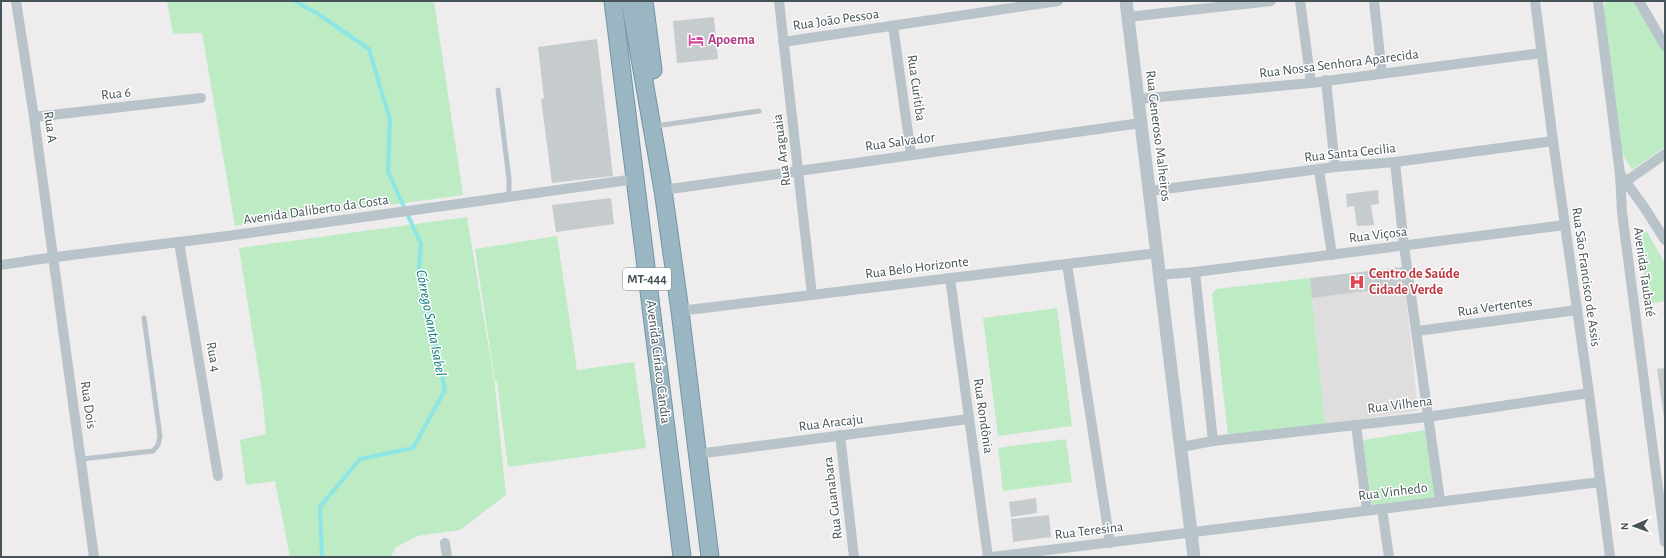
<svg xmlns="http://www.w3.org/2000/svg" width="1666" height="558" font-family="'Alegreya Sans',sans-serif">
<rect width="100%" height="100%" fill="#efeced"/>
<!-- education -->
<path fill="#e0ddde" d="M1405,286L1418,411L1325,424L1312,298Z"/>
<!-- green -->
<g fill="#bcebc4">
<path d="M167,1H434L463,195L235,226L202,33L173,34Z"/>
<path d="M1608,1H1634L1665,54V147L1632,170L1622,152L1618,140L1603,11L1604,5Z"/>
<path d="M467,217L495,386L506,495L460,530L417,536L395,548L391,557H290L275,481L246,485L240,440L266,434L262,393L239,248Z"/>
<path d="M1641,231L1647,232L1665,263V301L1648,304L1640,238Z"/>
<path d="M557,236L577,370L634,362L646,448L508,467L497,382H495L475,249Z"/>
<path d="M1310,278L1325,424L1228,435L1212,294L1216,289Z"/>
<path d="M1057,308L1072,426L998,436L983,318Z"/>
<path d="M1426,430L1435,500L1372,505L1363,440Z"/>
<path d="M1066,439L1072,482L1003,491L998,448Z"/>
</g>
<g fill="none" stroke-linecap="round" stroke-linejoin="round">
<!-- stream -->
<path stroke="#8ce6e5" stroke-width="4" d="M295,1L318,14L369,49L390,120L388,172L421,244L419,266L445,390L413,448L360,459L320,507L322,557"/>
</g>
<!-- building -->
<g fill="#c6cbce">
<path d="M714,17L718,59L677,63L673,21Z"/>
<path d="M597,39L613,176L552,183L541,99L544,98L538,47Z"/>
<path d="M1378,190L1379,204L1371,205L1374,225L1357,226L1354,206L1347,207L1346,194Z"/>
<path d="M611,198L614,224L556,232L552,205Z"/>
<path d="M1402,267L1405,286L1312,298L1310,278Z"/>
<path d="M1665,368V418H1664L1657,369Z"/>
<path d="M1036,498L1037,513L1011,517L1009,502Z"/>
<path d="M1049,515L1051,537L1013,542L1011,519Z"/>
</g>
<g fill="none" stroke-linecap="round" stroke-linejoin="round">
<!-- trunk casing -->
<g stroke="#7295a5" stroke-width="19">
<g id="trunk">
<path d="M613,1L682,557"/>
<path d="M630,1L663,190L680,311L710,557"/>
<path d="M644,1L653,70"/>
</g>
</g>
<!-- service -->
<g stroke="#b8c4c9" stroke-width="5">
<path d="M498,90L509,179V197"/>
<path d="M656,126L759,111"/>
<path d="M82,459L153,451L158,445L160,436L144,318"/>
</g>
<!-- minor -->
<g stroke="#b8c4c9" stroke-width="10">
<path d="M16,1L34,117L94,557"/>
<path d="M779,1L812,295"/>
<path d="M1300,1L1311,83"/>
<path d="M1374,1L1382,74"/>
<path d="M1535,1L1553,141L1589,393L1610,557"/>
<path d="M1598,1L1620,174L1622,212L1665,542"/>
<path d="M1639,1L1665,46"/>
<path d="M1128,17L1271,1"/>
<path d="M893,26L911,154"/>
<path d="M783,42L1058,1"/>
<path d="M1326,80L1335,167"/>
<path d="M1138,99L1311,83L1542,53"/>
<path d="M34,117L201,98"/>
<path d="M1395,162L1404,246L1440,500"/>
<path d="M1319,170L1332,255"/>
<path d="M1620,174L1644,207L1665,240"/>
<path d="M1625,182L1665,154"/>
<path d="M663,190L1141,123"/>
<path d="M1149,191L1335,167L1395,162L1553,141"/>
<path d="M179,242L218,476"/>
<path d="M1067,264L1110,543"/>
<path d="M1,265C76,253 152,246 227,236C363,218 499,198 635,179"/>
<path d="M1195,272L1565,225"/>
<path d="M1159,275L1195,272L1213,441"/>
<path d="M950,278L988,557"/>
<path d="M680,311L1157,253"/>
<path d="M1417,331L1577,310"/>
<path d="M1356,425L1367,510"/>
<path d="M840,435L854,557"/>
<path d="M1181,447L1213,441L1427,417L1589,393"/>
<path d="M697,454L969,419"/>
<path d="M1382,509L1389,557"/>
<path d="M445,543L447,557"/>
<path d="M991,557L1600,482"/>
</g>
<!-- tertiary -->
<path stroke="#b8c4c9" stroke-width="13" d="M1126,1L1194,557"/>
<!-- trunk -->
<use href="#trunk" stroke="#9ab6c2" stroke-width="17"/>
</g>
<!-- icons -->
<defs>
<g id="hotel-bare" transform="scale(1.2)"><path d="M-6-4.5h1.5V1H6V5H4.5V3h-9V5H-6ZM-4 0a1.8 1.8 0 1 1 3.6 0ZM.5 0V-2.5h3Q6-2.5 6 0Z" fill="#d1479c" stroke="#fff" stroke-width="2.5" paint-order="stroke"/></g>
<g id="hospital-bare" transform="scale(1.2)"><path d="M-5-5h3v3.5h4V-5h3V5h-3V1.5h-4V5h-3Z" fill="#e0444e" stroke="#fff" stroke-width="2.5" paint-order="stroke"/></g>
</defs>
<g fill-rule="evenodd">
<use href="#hotel-bare" x="696" y="40"/>
<use href="#hospital-bare" x="1357" y="282"/>
</g>
<g text-anchor="middle" dominant-baseline="central" stroke-width="3" stroke-linejoin="round" paint-order="stroke">
<!-- shield labels -->
<rect fill="#fff" stroke="#7e878b" stroke-width="1" x="623" y="268" width="48" height="22" rx="3"/>
<g font-size="13" font-weight="bold" fill="#465459">
<text x="647" y="279">MT-444</text>
</g>
<!-- street labels -->
<g font-size="14" fill="#465459" stroke="#fff">
<text transform="translate(836 20) rotate(-8)">Rua João Pessoa</text>
<text transform="translate(1339 64) rotate(-7)">Rua Nossa Senhora Aparecida</text>
<text transform="translate(916 88) rotate(82)">Rua Curitiba</text>
<text transform="translate(116 94) rotate(-6)">Rua 6</text>
<text transform="translate(50 127) rotate(82)">Rua A</text>
<text transform="translate(1158 136) rotate(83)">Rua Generoso Malheiros</text>
<text transform="translate(900 142) rotate(-8)">Rua Salvador</text>
<text transform="translate(782 150) rotate(-97)">Rua Araguaia</text>
<text transform="translate(1350 153) rotate(-6)">Rua Santa Cecilia</text>
<text transform="translate(316 210) rotate(-8)">Avenida Daliberto da Costa</text>
<text transform="translate(1378 235) rotate(-7)">Rua Viçosa</text>
<text transform="translate(917 268) rotate(-7)">Rua Belo Horizonte</text>
<text transform="translate(1644 272) rotate(82)">Avenida Taubaté</text>
<text transform="translate(1586 277) rotate(82)">Rua São Francisco de Assis</text>
<text transform="translate(1495 307) rotate(-8)">Rua Vertentes</text>
<text transform="translate(213 357) rotate(80)">Rua 4</text>
<text transform="translate(658 362) rotate(83)">Avenida Ciríaco Cândia</text>
<text transform="translate(88 405) rotate(82)">Rua Dois</text>
<text transform="translate(1400 405) rotate(-7)">Rua Vilhena</text>
<text transform="translate(983 416) rotate(82)">Rua Rondônia</text>
<text transform="translate(831 423) rotate(-7)">Rua Aracaju</text>
<text transform="translate(1393 492) rotate(-7)">Rua Vinhedo</text>
<text transform="translate(833 498) rotate(-97)">Rua Guanabara</text>
<text transform="translate(1089 531) rotate(-7)">Rua Teresina</text>
</g>
<!-- hotel labels -->
<g font-size="14" font-weight="bold" fill="#b23c85" stroke="#fff" text-anchor="start">
<text x="708" y="40">Apoema</text>
</g>
<!-- health labels -->
<g font-size="14" font-weight="bold" fill="#be3a42" stroke="#fff" text-anchor="start">
<text x="1369" y="274">Centro de Saúde<tspan x="1369" dy="16">Cidade Verde</tspan></text>
</g>
<!-- water labels -->
<g font-size="15" font-style="italic" fill="#138180" stroke="#fff">
<text transform="translate(431 323) rotate(79)">Córrego Santa Isabel</text>
</g>
</g>
<!-- border -->
<rect width="1666" height="558" fill="none" stroke="#465459" stroke-width="4"/>
<!-- north arrow -->
<g transform="translate(1634 526) rotate(268)" stroke="#ffffff" stroke-width="3" paint-order="stroke">
<path d="M0-3L7 15L0 10L-7 15Z" fill="#465459"/>
<text y="-6" font-size="11" font-weight="bold" text-anchor="middle" fill="#465459">N</text>
</g>
</svg>
